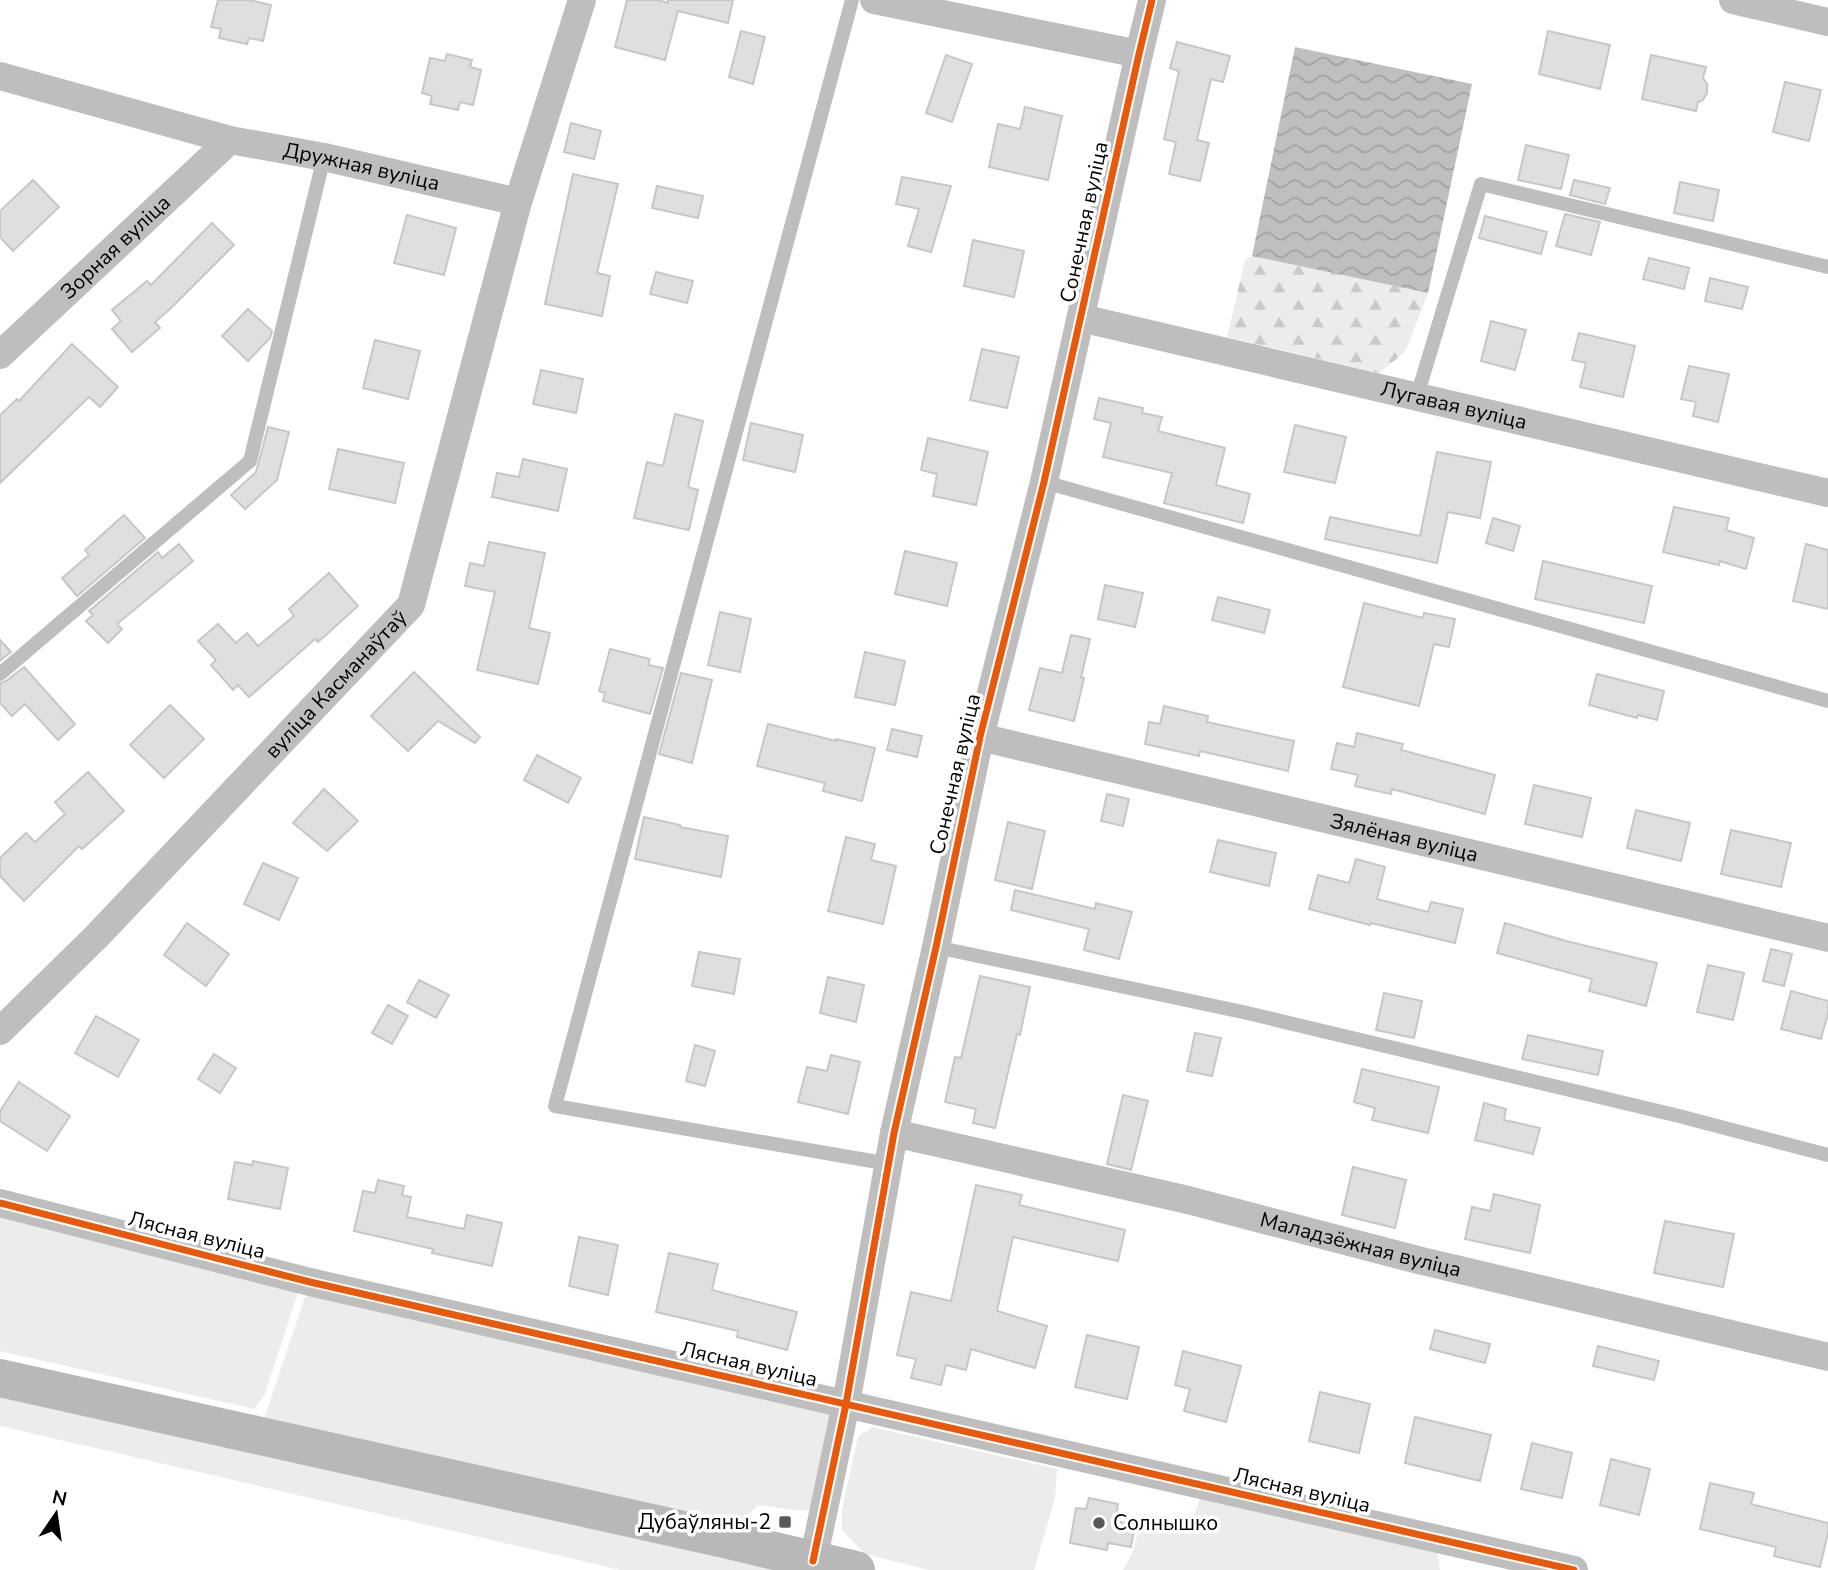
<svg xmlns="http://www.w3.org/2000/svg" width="1828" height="1570" font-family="'Nunito Sans',sans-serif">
<defs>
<pattern id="forest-firs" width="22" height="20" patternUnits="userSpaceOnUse" patternTransform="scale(1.75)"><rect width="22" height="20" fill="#ececec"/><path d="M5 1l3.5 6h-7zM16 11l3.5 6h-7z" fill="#c9c9c9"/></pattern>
<pattern id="water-waves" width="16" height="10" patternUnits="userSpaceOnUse" patternTransform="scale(1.75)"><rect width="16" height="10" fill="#bfbfbf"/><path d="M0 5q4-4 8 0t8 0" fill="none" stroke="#a2a2a2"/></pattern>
</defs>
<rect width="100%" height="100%" fill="#fff"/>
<!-- green -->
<g fill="#ececec">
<path d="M0,1209L300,1286L264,1396L254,1409L0,1351Z"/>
<path d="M310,1282L846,1404L824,1511L794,1510L758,1505L724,1538L854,1570H621L0,1426V1378L259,1434Z"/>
<path d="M872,1427L1057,1469L1055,1498L1034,1570H929L865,1554L842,1530V1509L858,1437Z"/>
<path d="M1201,1495L1437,1549L1440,1570H1123L1132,1554L1144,1513L1156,1519L1181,1522L1195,1513Z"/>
</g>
<!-- forest -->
<path fill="url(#forest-firs)" d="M1252,256L1428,293L1405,352L1379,373L1227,337L1245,260Z"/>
<!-- water -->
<path fill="url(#water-waves)" d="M1295,47L1472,84L1428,293L1252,256Z"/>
<!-- building -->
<g fill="#dfdfdf" stroke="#c7c7c7" stroke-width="2">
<path d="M218,0H249L271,5L263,41L249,38L247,44L219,38L221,29L211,27Z"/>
<path d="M627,0H658L668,3V0H733L728,23L678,11L665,60L615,47Z"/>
<path d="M741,31L765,37L753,84L729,77Z"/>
<path d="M1548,31L1610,45L1600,89L1539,74Z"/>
<path d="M1177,42L1230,56L1223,82L1211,79L1197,140L1209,143L1200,181L1169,174L1176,142L1164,139L1179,71L1170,68Z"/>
<path d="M447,54L472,60L470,67L481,70L473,105L460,102L458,110L430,104L432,96L422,93L430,58L445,61Z"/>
<path d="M946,55L972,64L952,122L926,113Z"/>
<path d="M1651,55L1706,67L1703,78L1707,84V93L1703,100L1698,102L1696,111L1642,99Z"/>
<path d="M1785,82L1821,90L1809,141L1773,132Z"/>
<path d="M1025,107L1062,116L1048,180L989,167L998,124L1020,129Z"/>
<path d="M571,123L601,131L594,159L564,152Z"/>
<path d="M1526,145L1569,155L1561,189L1518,180Z"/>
<path d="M573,174L618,184L597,273L610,276L602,316L545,304Z"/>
<path d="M902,177L951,186L931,252L908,246L919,209L896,204Z"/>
<path d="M33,180L59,207L13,251L0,237V211Z"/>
<path d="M1574,180L1610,188L1605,204L1570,195Z"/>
<path d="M1680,182L1719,190L1713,221L1674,213Z"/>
<path d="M657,186L703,196L698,218L652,208Z"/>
<path d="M1565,214L1600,222L1591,255L1556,246Z"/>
<path d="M407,215L456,228L444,275L394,263Z"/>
<path d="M1485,216L1547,232L1541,254L1479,238Z"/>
<path d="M212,223L234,245L170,309L155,322L160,328L132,352L112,329L121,321L112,310L147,281L151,285Z"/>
<path d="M973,240L1024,251L1014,297L964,286Z"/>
<path d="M1649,258L1689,268L1684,289L1643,279Z"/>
<path d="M656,272L693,281L687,303L650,294Z"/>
<path d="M1710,278L1748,287L1742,309L1705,301Z"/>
<path d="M248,309L272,331L270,338L248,361L222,336Z"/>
<path d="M1491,321L1526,330L1515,370L1481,361Z"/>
<path d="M1579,333L1635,346L1623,397L1580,387L1586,363L1572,360Z"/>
<path d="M375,340L420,351L408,399L363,388Z"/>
<path d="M72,344L118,387L100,407L89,397L0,483V415L17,399L19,401Z"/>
<path d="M982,349L1019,357L1007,408L970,400Z"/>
<path d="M1689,366L1729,374L1718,422L1693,416L1696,402L1681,399Z"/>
<path d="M541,370L583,379L576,413L533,404Z"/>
<path d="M1099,398L1143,408L1142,413L1162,417L1158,431L1225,448L1216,485L1250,494L1243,523L1164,503L1172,473L1103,457L1111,423L1094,419Z"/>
<path d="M675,414L703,421L688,487L698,490L689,530L634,518L647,462L663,466Z"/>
<path d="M751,423L803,435L795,472L743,460Z"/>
<path d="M1295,425L1346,437L1335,483L1284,472Z"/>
<path d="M268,427L289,432L277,480L245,509L231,495L256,472Z"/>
<path d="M928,438L988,452L976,505L933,496L937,474L921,470Z"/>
<path d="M338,449L404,463L395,503L329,489Z"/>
<path d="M1437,452L1491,462L1480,518L1448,512L1437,563L1325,539L1330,517L1420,536Z"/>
<path d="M523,459L567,469L558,511L492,497L497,473L519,477Z"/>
<path d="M1674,507L1729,518L1726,530L1754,538L1746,569L1720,561L1719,565L1663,552Z"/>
<path d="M124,515L145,538L77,596L62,578L89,555L85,550Z"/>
<path d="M1493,518L1520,526L1513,551L1486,543Z"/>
<path d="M489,542L545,553L529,628L550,633L538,684L477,670L495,592L465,586L470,563L484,566Z"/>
<path d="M179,544L193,561L117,624L122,629L108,643L86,621L93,615L89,611L158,552L162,558Z"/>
<path d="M1806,544L1828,550V609L1793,601Z"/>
<path d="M905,551L957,563L947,606L895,594Z"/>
<path d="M1543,561L1652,586L1644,623L1535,599Z"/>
<path d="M329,573L358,606L318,642L315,639L249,697L238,685L233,690L211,665L216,660L198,641L218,624L236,643L247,633L258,646L294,616L289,609Z"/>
<path d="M1105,585L1143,593L1135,627L1098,619Z"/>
<path d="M1218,597L1270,610L1264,633L1212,620Z"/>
<path d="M1364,603L1423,618L1424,613L1455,619L1449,647L1434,644L1419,706L1343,687Z"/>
<path d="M720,612L751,619L740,672L708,665Z"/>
<path d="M1071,635L1090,639L1081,678H1084L1074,721L1029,710L1040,668L1062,673Z"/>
<path d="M0,640L11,652L0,661Z"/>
<path d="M610,649L650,659L648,665L663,668L650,714L603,701L605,693L599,691Z"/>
<path d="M865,652L905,661L895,705L855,697Z"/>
<path d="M24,667L75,724L58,740L25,704L12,716L0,703V683L6,681Z"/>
<path d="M414,672L480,737L475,743L438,721L408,751L371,716Z"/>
<path d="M681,673L712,680L692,763L659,754Z"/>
<path d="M1597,674L1664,691L1657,720L1638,715L1637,718L1589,705Z"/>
<path d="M170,705L204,739L164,778L130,745Z"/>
<path d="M1164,706L1208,716L1207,722L1294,741L1288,771L1200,751L1199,756L1145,744L1149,722L1160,724Z"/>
<path d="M768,724L836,741V739L875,748L862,801L823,791L825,783L757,766Z"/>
<path d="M892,729L922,736L917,757L887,750Z"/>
<path d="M1357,733L1403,744L1401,750L1495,775L1485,814L1392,789L1391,794L1355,786L1358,775L1331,769L1337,743L1354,747Z"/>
<path d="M537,755L581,778L568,803L524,780Z"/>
<path d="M88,772L124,811L82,849L79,846L24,901L0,876V858L26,833L35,842L65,814L55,802Z"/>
<path d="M1534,785L1591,798L1582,837L1525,824Z"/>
<path d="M324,789L358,821L327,851L293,823Z"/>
<path d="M1107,794L1129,799L1123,826L1101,821Z"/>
<path d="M1636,810L1690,823L1681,861L1627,848Z"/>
<path d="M644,817L680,825V827L728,836L721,877L635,859Z"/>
<path d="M1008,822L1045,831L1032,889L995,880Z"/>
<path d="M1731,830L1791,843L1781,887L1721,874Z"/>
<path d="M846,837L875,844L871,860L896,866L883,924L828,911Z"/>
<path d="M1218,840L1276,853L1269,886L1210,872Z"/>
<path d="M1356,859L1385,867L1377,899L1428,912L1431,902L1463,909L1455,943L1371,923L1370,925L1309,909L1318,875L1349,883Z"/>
<path d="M263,863L298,878L279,920L244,904Z"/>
<path d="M1015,890L1095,909L1096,903L1132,912L1119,959L1084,950L1089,929L1011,910Z"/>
<path d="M187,923L229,954L206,986L164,955Z"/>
<path d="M1505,923L1566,941L1657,963L1646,1006L1589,991L1592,979L1497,953Z"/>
<path d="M1771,949L1792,954L1784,986L1763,981Z"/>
<path d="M699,952L740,959L734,994L692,986Z"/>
<path d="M1708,965L1744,973L1733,1020L1697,1012Z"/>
<path d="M980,976L1030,987L1020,1035L1017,1034L995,1128L973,1123L976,1109L945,1102L955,1057L961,1058Z"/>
<path d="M828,977L864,985L856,1022L820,1013Z"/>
<path d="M419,980L449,995L436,1018L407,1002Z"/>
<path d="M1791,991L1828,1001V1013L1821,1039L1781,1029Z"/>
<path d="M1384,993L1422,1001L1414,1038L1376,1030Z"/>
<path d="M388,1005L408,1016L392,1044L372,1033Z"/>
<path d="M96,1016L139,1040L118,1077L75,1053Z"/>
<path d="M1195,1033L1221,1038L1212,1076L1187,1071Z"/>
<path d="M1528,1035L1603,1051L1598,1075L1522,1059Z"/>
<path d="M695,1045L715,1051L705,1086L686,1081Z"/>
<path d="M214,1054L236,1068L220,1093L198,1079Z"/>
<path d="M831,1055L860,1062L848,1114L798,1102L807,1067L827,1071Z"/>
<path d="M1362,1069L1439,1087L1428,1133L1372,1120L1375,1108L1354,1102Z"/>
<path d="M19,1082L70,1116L47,1151L0,1121V1111Z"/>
<path d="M1123,1095L1148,1101L1131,1170L1107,1164Z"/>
<path d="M1484,1103L1506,1109L1504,1120L1540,1128L1533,1154L1475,1140Z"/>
<path d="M253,1161L288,1168L280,1209L228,1199L235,1162L252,1165Z"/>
<path d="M1353,1167L1406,1180L1395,1228L1342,1215Z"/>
<path d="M378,1180L404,1186L402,1195L411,1197L407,1217L464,1229L467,1215L502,1223L492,1266L432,1253L433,1249L354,1231L363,1191L375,1193Z"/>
<path d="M976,1185L1022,1195L1019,1205L1125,1230L1118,1261L1013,1237L997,1311L1047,1326L1035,1368L971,1349L966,1370L946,1365L941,1385L911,1378L916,1359L897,1355L911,1292L951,1301Z"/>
<path d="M1494,1194L1540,1205L1530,1253L1465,1239L1472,1207L1490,1211Z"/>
<path d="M1665,1221L1734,1234L1723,1287L1654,1273Z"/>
<path d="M579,1237L618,1245L608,1295L569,1286Z"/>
<path d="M669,1253L718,1264L712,1290L797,1312L787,1350L737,1337L738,1331L656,1312Z"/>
<path d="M1435,1330L1490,1344L1485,1363L1430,1349Z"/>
<path d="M1087,1335L1139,1347L1127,1399L1075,1387Z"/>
<path d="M1598,1346L1659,1361L1654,1380L1593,1366Z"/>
<path d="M1183,1351L1241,1366L1226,1422L1184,1411L1190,1389L1175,1385Z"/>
<path d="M1320,1392L1370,1404L1359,1453L1309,1441Z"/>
<path d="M1415,1417L1491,1435L1480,1481L1405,1463Z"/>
<path d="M1532,1443L1572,1453L1562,1498L1521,1489Z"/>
<path d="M1611,1459L1650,1469L1639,1515L1600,1505Z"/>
<path d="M1710,1483L1754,1493L1751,1504L1828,1523V1533L1820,1567L1774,1556L1776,1547L1700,1529Z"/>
<path d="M1089,1498L1118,1504L1115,1521L1135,1525L1131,1547L1108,1543L1107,1550L1070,1543L1076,1508L1086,1509Z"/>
</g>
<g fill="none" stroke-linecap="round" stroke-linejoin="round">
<!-- lane -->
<g stroke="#bebebe" stroke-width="14">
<path d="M852,0L555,1106L889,1164"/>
<path d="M1417,396L1481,184L1828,267"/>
<path d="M1044,482L1828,701"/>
<path d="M0,674L250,461L324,157"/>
<path d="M936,947L1243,1012L1679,1116L1828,1155"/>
</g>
<!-- street -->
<g stroke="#bebebe" stroke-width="28">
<path d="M874,0L1139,54"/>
<path d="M1733,0L1828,22"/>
<path id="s1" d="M0,76L230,140L324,157L518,202"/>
<path id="s2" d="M1081,318L1828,493"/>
<path id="s3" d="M0,355L230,140"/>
<path id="s4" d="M980,737L1828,938"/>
<path id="s5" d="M0,1031L96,937L411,605L518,202L582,0"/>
<path id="s6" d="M894,1133L1188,1200L1418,1260L1828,1357"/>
<path d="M0,1203L310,1282L1574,1570"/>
<path d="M813,1561L846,1404L894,1133L936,947L980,737L1044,482L1139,54L1152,0"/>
</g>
<!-- secondary -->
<path stroke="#b8b8b8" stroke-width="38" d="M0,1378L724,1539L856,1570"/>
<!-- cycleway casing -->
<g stroke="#fff" stroke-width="11">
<g id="cycleway">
<path d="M0,1203L310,1282L1574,1570"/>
<path d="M813,1561L846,1404L894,1133L936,947L980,737L1044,482L1139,54L1152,0"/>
</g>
</g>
<!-- cycleway -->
<use href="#cycleway" stroke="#e8590c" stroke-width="7"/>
</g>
<!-- markers -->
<g fill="#595959" stroke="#fff" stroke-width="2.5">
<rect x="778" y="1515" width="14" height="14" rx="3.5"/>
<circle cx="1099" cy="1523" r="7"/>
</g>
<g text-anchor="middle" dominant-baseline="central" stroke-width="7" stroke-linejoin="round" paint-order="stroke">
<!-- street labels -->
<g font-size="21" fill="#000" stroke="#fff">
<text stroke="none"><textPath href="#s1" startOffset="373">Дружная вуліца</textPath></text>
<text transform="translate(1084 222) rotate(-78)">Сонечная вуліца</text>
<text stroke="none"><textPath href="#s3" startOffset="158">Зорная вуліца</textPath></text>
<text stroke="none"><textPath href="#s2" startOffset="383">Лугавая вуліца</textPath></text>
<text stroke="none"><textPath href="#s5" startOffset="483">вуліца Касманаўтаў</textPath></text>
<text transform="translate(955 774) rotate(-77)">Сонечная вуліца</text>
<text stroke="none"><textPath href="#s4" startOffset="436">Зялёная вуліца</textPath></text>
<text transform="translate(197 1235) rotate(14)">Лясная вуліца</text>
<text stroke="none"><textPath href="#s6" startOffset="480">Маладзёжная вуліца</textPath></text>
<text transform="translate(749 1364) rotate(13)">Лясная вуліца</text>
<text transform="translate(1302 1490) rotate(13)">Лясная вуліца</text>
</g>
<!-- poi labels -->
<g font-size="21" fill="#000" stroke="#fff" text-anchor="end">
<text x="771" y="1522">Дубаўляны-2</text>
<text x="1113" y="1523" text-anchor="start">Солнышко</text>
</g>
</g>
<!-- north arrow -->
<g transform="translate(56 1514) rotate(13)" stroke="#ffffff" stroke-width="5" paint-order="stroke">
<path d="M0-5L12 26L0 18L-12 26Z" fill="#000000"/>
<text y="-10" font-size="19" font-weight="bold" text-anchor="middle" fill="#000000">N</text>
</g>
</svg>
